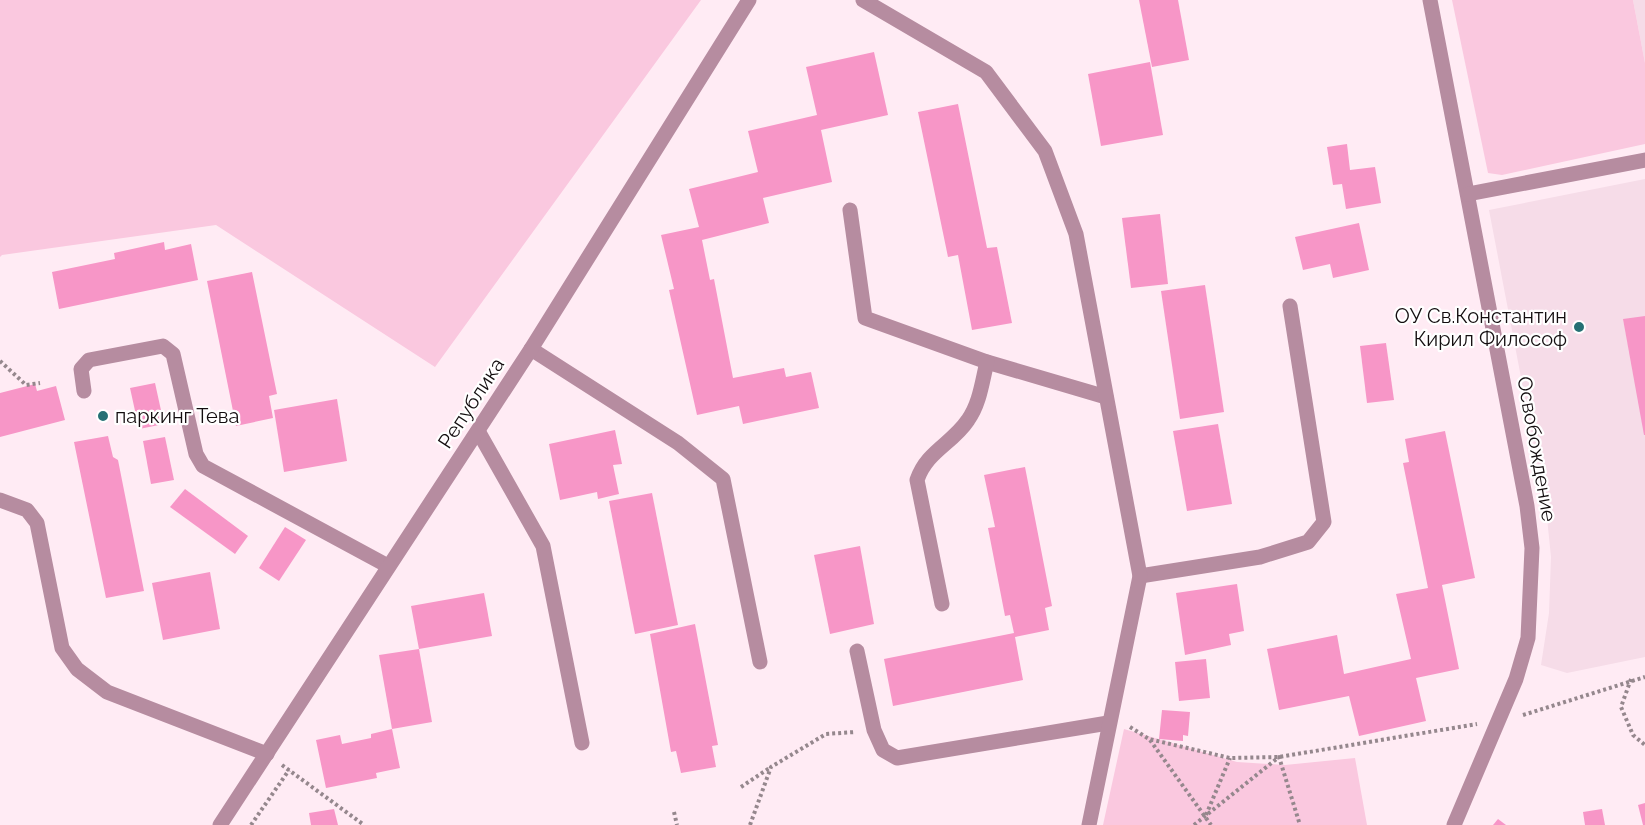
<svg xmlns="http://www.w3.org/2000/svg" width="1645" height="825" font-family="Raleway,sans-serif">
<rect width="100%" height="100%" fill="#ffebf4"/>
<!-- built -->
<g fill="#f6dce8">
<path d="M1633,0H1645V63Z"/>
<path d="M1645,179V657L1567,673L1541,665L1549,613L1551,557L1546,508L1489,210Z"/>
</g>
<!-- green -->
<g fill="#fac8df">
<path d="M0,0H701L435,367L216,225L2,255L0,257Z"/>
<path d="M1452,0H1633L1645,63V144L1502,175L1488,173Z"/>
<path d="M1124,729L1237,762L1285,765L1355,758L1367,825H1103Z"/>
</g>
<!-- building -->
<g fill="#f796c7">
<path d="M1139,0H1178L1189,60L1152,67Z"/>
<path d="M874,52L888,115L821,130L832,182L763,198L769,223L702,240L710,280L714,279L733,378L784,368L786,377L811,372L819,408L743,424L739,406L697,415L669,290L674,289L661,235L699,227L689,189L758,172L748,131L817,115L806,67Z"/>
<path d="M1150,62L1163,135L1101,146L1088,74Z"/>
<path d="M958,104L987,248L997,247L1012,323L972,330L958,255L948,257L918,112Z"/>
<path d="M1347,144L1350,170L1375,167L1381,203L1346,209L1342,184L1333,185L1327,147Z"/>
<path d="M1160,214L1168,284L1131,288L1122,218Z"/>
<path d="M1359,223L1369,270L1333,278L1330,264L1303,270L1295,237Z"/>
<path d="M164,242L165,250L191,244L198,280L59,309L52,272L115,259L114,253Z"/>
<path d="M252,272L277,394L269,396L273,418L236,426L207,281Z"/>
<path d="M1205,285L1224,412L1180,419L1161,291Z"/>
<path d="M1645,316V435H1644L1623,319Z"/>
<path d="M1386,343L1394,400L1367,403L1360,346Z"/>
<path d="M155,383L164,424L139,429L130,388Z"/>
<path d="M35,384L37,391L56,386L65,420L0,437V393Z"/>
<path d="M337,399L347,461L284,472L274,410Z"/>
<path d="M1218,424L1232,504L1187,511L1173,431Z"/>
<path d="M615,430L622,464L613,465L619,494L598,499L597,492L560,500L549,444Z"/>
<path d="M1445,431L1475,578L1442,585L1459,669L1416,678L1426,721L1359,736L1349,696L1279,710L1267,649L1337,635L1344,674L1411,659L1396,594L1428,588L1403,463L1409,462L1405,439Z"/>
<path d="M108,436L113,457L118,460L144,591L106,598L74,442Z"/>
<path d="M165,437L174,480L151,484L143,441Z"/>
<path d="M1025,467L1052,606L1045,608L1049,630L1015,637L1023,680L893,706L884,659L1014,633L1010,615L1005,616L988,528L995,527L984,475Z"/>
<path d="M185,489L248,536L235,554L170,507Z"/>
<path d="M652,493L678,625L635,634L609,501Z"/>
<path d="M285,527L306,540L279,581L259,568Z"/>
<path d="M860,546L874,624L830,634L814,555Z"/>
<path d="M210,572L220,629L163,640L152,583Z"/>
<path d="M1237,584L1244,631L1229,634L1231,645L1185,655L1176,593Z"/>
<path d="M484,593L492,636L419,649L411,606Z"/>
<path d="M695,624L718,745L712,746L716,767L681,773L676,751L671,752L650,634Z"/>
<path d="M419,649L432,722L392,729L379,655Z"/>
<path d="M1206,659L1210,698L1179,701L1175,662Z"/>
<path d="M1162,710L1190,712L1188,736L1183,735V741L1159,739Z"/>
<path d="M392,729L400,768L376,773L377,778L326,788L316,740L340,735L342,744L371,738V734Z"/>
<path d="M1645,803V825H1643L1638,805Z"/>
<path d="M334,809L338,825H311L309,813Z"/>
<path d="M1602,809L1605,825H1585L1583,812Z"/>
<path d="M1498,819L1506,825H1493Z"/>
</g>
<g fill="none" stroke-linecap="round" stroke-linejoin="round">
<!-- path -->
<g stroke="#95878d" stroke-width="4" stroke-dasharray="3 3" stroke-linecap="butt">
<path d="M0,361L26,385L40,383"/>
<path d="M1631,679L1621,707L1633,735L1645,745"/>
<path d="M1523,715L1645,677"/>
<path d="M1130,727L1149,739L1230,758L1279,757L1477,724"/>
<path d="M1150,740L1211,825"/>
<path d="M282,765L364,825"/>
<path d="M741,787L771,767"/>
<path d="M674,812L677,825"/>
<path d="M1206,815L1230,758"/>
<path d="M251,825L289,770"/>
<path d="M750,825L771,767L826,734L855,732"/>
<path d="M1194,825L1279,757L1300,825"/>
</g>
<!-- service -->
<g stroke="#b68ca0" stroke-width="15">
<path d="M850,210L865,318L987,362L1106,397"/>
<path d="M531,349L678,443L723,479L760,662"/>
<path d="M478,431L543,546L582,743"/>
<path d="M1140,576L1260,557L1308,542L1324,522L1290,306"/>
<path d="M942,604L917,480C927,451 952,444 968,420C980,403 982,382 987,362"/>
<path d="M857,651L874,730L883,750L897,758L1108,723"/>
</g>
<!-- minor -->
<g stroke="#b68ca0" stroke-width="15">
<path d="M863,0L986,72L1045,151L1076,234L1140,576L1089,825"/>
<path d="M1430,0L1527,506L1532,548L1528,638L1516,679L1454,825"/>
<path d="M1468,194L1645,160"/>
<path d="M84,391L81,369L89,360L163,346L173,354L196,454L203,466L388,566"/>
<path d="M0,500L27,510L37,523L62,648L77,669L107,692L267,754"/>
<path d="M220,825L531,349L749,0"/>
</g>
</g>
<!-- markers -->
<g fill="#257074" stroke="#fff" stroke-width="2">
<circle cx="1579" cy="327" r="6"/>
<circle cx="103" cy="416" r="6"/>
</g>
<g text-anchor="middle" dominant-baseline="central" stroke-width="4.5" stroke-linejoin="round" paint-order="stroke">
<!-- poi labels -->
<g font-size="20" fill="#130d0f" stroke="#fff" text-anchor="end">
<text x="1567" y="316">ОУ Св.Константин<tspan x="1567" dy="23">Кирил Философ</tspan></text>
<text x="115" y="416" text-anchor="start">паркинг Тева</text>
</g>
<!-- street labels -->
<g font-size="20" fill="#130d0f" stroke="#fff">
<text transform="translate(471 403) rotate(-57)">Република</text>
<text transform="translate(1537 449) rotate(80)">Освобождение</text>
</g>
</g>
</svg>
